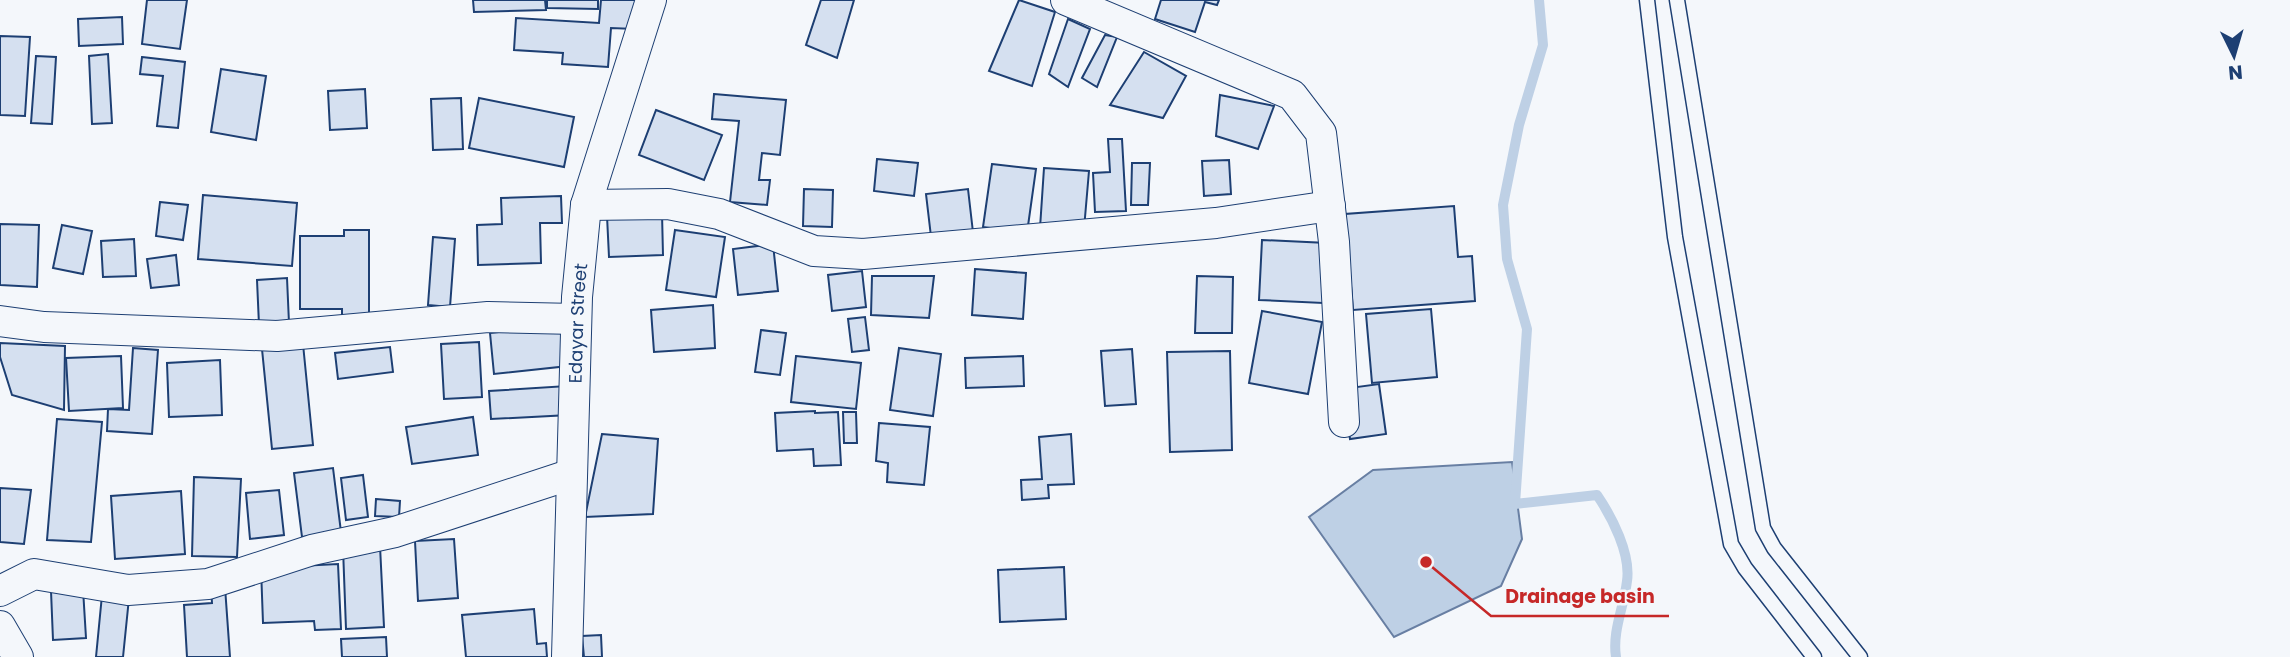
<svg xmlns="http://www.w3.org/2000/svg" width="2290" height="657" font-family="Poppins,sans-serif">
<rect width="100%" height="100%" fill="#f4f7fb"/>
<!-- water -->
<path fill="#bed0e5" stroke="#687fa3" stroke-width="2" d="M1512,462L1522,539L1501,586L1394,637L1309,517L1373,470Z"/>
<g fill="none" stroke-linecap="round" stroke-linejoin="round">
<!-- stream -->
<path stroke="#bed0e5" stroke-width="10" d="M1539,0L1543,45L1519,125L1503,205L1507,259L1527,329L1515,504L1597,495C1612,517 1631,554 1627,581C1624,607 1612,631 1616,657"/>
</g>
<!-- building -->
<g fill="#d5e0f0" stroke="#1d3f73" stroke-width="2">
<path d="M147,0H187L180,49L142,44Z"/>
<path d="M473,0H545L546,10L474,12Z"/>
<path d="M547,0H598V9L547,8Z"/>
<path d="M601,0H637L635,29L611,28L608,67L562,64L563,53L514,50L516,18L599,23Z"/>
<path d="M821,0H854L837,58L806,45Z"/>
<path d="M1019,0L1055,12L1032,86L989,71Z"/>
<path d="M1161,0H1219L1217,5L1205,2L1195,32L1155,19Z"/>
<path d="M122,17L123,44L79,46L78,19Z"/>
<path d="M1068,19L1090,29L1068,87L1049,74Z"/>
<path d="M1105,35L1117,37L1097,87L1082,78Z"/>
<path d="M0,36L30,37L25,116L0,115Z"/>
<path d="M1144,52L1186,76L1163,118L1110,105Z"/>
<path d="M108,54L112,123L92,124L89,56Z"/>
<path d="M36,56L56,57L52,124L31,123Z"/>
<path d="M142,57L185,62L178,128L157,126L163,76L140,74Z"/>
<path d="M221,69L266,76L256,140L211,132Z"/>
<path d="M365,89L367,128L330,130L328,91Z"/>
<path d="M714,94L786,100L780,155L762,153L759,180H770L767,205L730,202L739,121L712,119Z"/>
<path d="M1220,95L1274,106L1258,149L1216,136Z"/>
<path d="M461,98L463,149L433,150L431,99Z"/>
<path d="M479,98L574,117L564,167L469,148Z"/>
<path d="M656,110L722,135L704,180L639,155Z"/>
<path d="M1108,139H1122L1126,211L1095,212L1093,173L1110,172Z"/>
<path d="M877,159L918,163L914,196L874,191Z"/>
<path d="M1229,160L1231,194L1204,196L1202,161Z"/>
<path d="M1132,163H1150L1148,205H1131Z"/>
<path d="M992,164L1036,169L1027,233L983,227Z"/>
<path d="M1044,168L1089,171L1084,229L1040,228Z"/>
<path d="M804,189L833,190L832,227L803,226Z"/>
<path d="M968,189L974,241L932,245L926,194Z"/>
<path d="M203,195L297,203L292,266L198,259Z"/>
<path d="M561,196L562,223H540L541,263L478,265L477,225L502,224L501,198Z"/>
<path d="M160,202L188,205L183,240L156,236Z"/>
<path d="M1454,206L1458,257L1472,256L1475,301L1353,310L1345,214Z"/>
<path d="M662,213L663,255L609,257L607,216Z"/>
<path d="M0,224L39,225L37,287L0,285Z"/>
<path d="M62,225L92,231L83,274L53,268Z"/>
<path d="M344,230H369V317H342V309H300V236H344Z"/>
<path d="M675,230L725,237L716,297L666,290Z"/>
<path d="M433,237L455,239L450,307L428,305Z"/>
<path d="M134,239L136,276L103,277L101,241Z"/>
<path d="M1262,240L1327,243L1323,303L1259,300Z"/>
<path d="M773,244L778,291L738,295L733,249Z"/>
<path d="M176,255L179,285L151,288L147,259Z"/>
<path d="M975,269L1026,273L1023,319L972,315Z"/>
<path d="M862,271L866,307L832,311L828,275Z"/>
<path d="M872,276H934L929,318L871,315Z"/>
<path d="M1197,276L1233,277L1232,333H1195Z"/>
<path d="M287,278L289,323L259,325L257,280Z"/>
<path d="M713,305L715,348L654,352L651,310Z"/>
<path d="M1431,309L1437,377L1372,383L1366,314Z"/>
<path d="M1262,311L1322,322L1308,394L1249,383Z"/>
<path d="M865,317L869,350L852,352L848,319Z"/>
<path d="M564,325L568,366L494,374L490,333Z"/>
<path d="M761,330L786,333L780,375L755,372Z"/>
<path d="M479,342L482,397L444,399L441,344Z"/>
<path d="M0,343L65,346L64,410L12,395L0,357Z"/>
<path d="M303,344L313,445L272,449L262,349Z"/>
<path d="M390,347L393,372L338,379L335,353Z"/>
<path d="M133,348L158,350L152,434L107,431L108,409L129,410Z"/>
<path d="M899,348L941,354L933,416L890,410Z"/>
<path d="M1132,349L1136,404L1105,406L1101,351Z"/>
<path d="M1230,351L1232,450L1170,452L1167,352Z"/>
<path d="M121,356L123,408L69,411L66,358Z"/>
<path d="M796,356L861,363L856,409L791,402Z"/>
<path d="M1023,356L1024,386L966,388L965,358Z"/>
<path d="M220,360L222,415L169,417L167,363Z"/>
<path d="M1379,384L1386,434L1350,439L1342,389Z"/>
<path d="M567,386L569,415L491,419L489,391Z"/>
<path d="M815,411V413L838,412L841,465L814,466L813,449L777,451L775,413Z"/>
<path d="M843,412H856L857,443H844Z"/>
<path d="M473,417L478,455L412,464L406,427Z"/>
<path d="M57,419L102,422L91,542L47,540Z"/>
<path d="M879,423L930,427L924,485L887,482L888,463L876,461Z"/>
<path d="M602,434L658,439L653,514L585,517Z"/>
<path d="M1071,434L1074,484L1048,485L1049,498L1022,500L1021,480L1042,479L1039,437Z"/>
<path d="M333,468L341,532L302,537L294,473Z"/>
<path d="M363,475L368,517L346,520L341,478Z"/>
<path d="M194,477L241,479L237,557L192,556Z"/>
<path d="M0,488L31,490L24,544L0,542Z"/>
<path d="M279,490L284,535L250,539L246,493Z"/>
<path d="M181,491L185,554L115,559L111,496Z"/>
<path d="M376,499L400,501L399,517L375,516Z"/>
<path d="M454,539L458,598L418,601L415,541Z"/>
<path d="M380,546L384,627L346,629L343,548Z"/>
<path d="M338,564L341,629L315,630L314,621L263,623L261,568Z"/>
<path d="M1064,567L1066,619L1000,622L998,570Z"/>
<path d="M225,587L230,657H187L184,605L212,603L211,588Z"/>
<path d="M83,589L86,638L53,640L51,591Z"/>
<path d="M102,595L129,598L123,657H96Z"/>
<path d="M534,609L537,644L546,643L547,657H466L462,615Z"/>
<path d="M601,635L602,657H584L582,636Z"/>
<path d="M386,637L387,657H342L341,639Z"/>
</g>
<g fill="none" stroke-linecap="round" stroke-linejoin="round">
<!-- service casing -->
<g stroke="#1d3f73" stroke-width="17">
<g id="service">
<path d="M1647,0L1675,237L1731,544L1745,568L1814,657"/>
<path d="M1677,0L1763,528L1774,548L1860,657"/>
</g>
</g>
<!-- minor casing -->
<g stroke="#1d3f73" stroke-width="32">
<g id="minor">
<path d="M1066,0L1292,95L1321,133L1334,242L1344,422"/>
<path d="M586,205L668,204L719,214L814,251L863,254L1216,223L1330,206"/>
<path d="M0,321L44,327L277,336L488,317L576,319"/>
<path d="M0,591L34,574L128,590L208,584L312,550L395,532L572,474"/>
<path d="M0,626L18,657"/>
<path id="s1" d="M567,657L577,297L586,205L651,0"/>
</g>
</g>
<!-- service -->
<use href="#service" stroke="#f4f7fb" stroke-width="14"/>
<!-- minor -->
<use href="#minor" stroke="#f4f7fb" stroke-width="30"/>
</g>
<g text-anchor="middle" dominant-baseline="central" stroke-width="5" stroke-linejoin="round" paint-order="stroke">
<!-- street labels -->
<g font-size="18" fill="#1d3f73" stroke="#f4f7fb">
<text stroke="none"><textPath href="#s1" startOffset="334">Edayar Street</textPath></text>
</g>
</g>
<!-- callouts -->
<path fill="none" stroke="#c62828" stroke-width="2.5" d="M1426 562L1491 616H1669"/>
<circle fill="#c62828" stroke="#f4f7fb" stroke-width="2.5" cx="1426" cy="562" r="7"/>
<g font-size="19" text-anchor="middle" font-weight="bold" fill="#c62828" stroke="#f4f7fb" stroke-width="5" stroke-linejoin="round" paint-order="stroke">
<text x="1580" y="603">Drainage basin</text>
</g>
<!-- north arrow -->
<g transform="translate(2234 56) rotate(175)" stroke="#f4f7fb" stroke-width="5" paint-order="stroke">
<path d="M0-5L12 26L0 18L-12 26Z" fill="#1d3f73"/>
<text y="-10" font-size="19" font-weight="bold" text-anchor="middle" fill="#1d3f73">N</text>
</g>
</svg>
